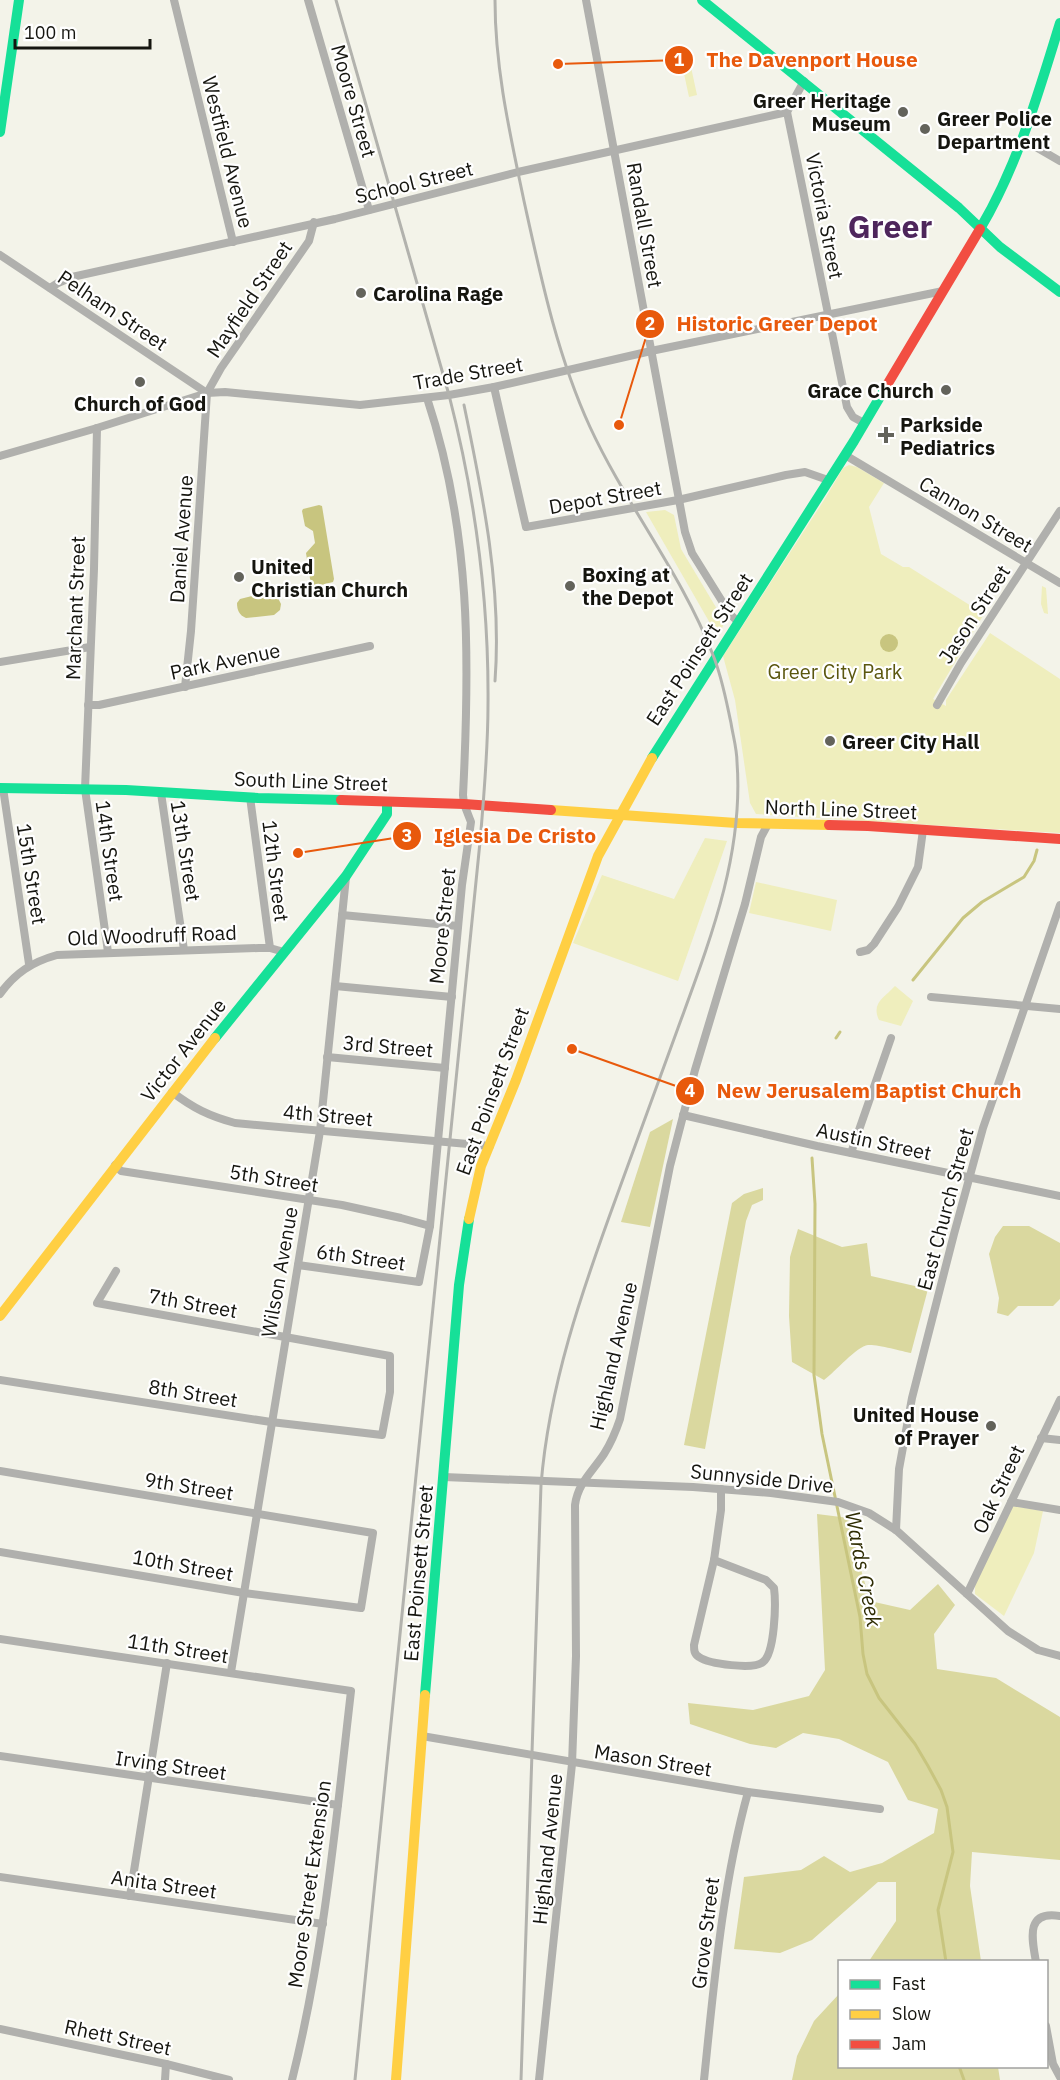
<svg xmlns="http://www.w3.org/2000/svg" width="1060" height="2080" font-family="'IBM Plex Sans',sans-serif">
<rect width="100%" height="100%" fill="#f3f3e9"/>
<!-- green -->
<g fill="#efeebd">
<path d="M691,67L697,95L689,97L683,69Z"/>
<path d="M849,465L857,467L884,483L869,507L881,554L903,567H909L984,614L933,699L946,706V700L990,633L1060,679V833L756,814L750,803L735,700L723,656L826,497L843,468Z"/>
<path d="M665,510L674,515L681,549L723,619V626L718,637L646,512Z"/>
<path d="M1042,586L1046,588L1048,614L1044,613L1041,604Z"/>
<path d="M705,838L727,841L678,981L573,943L602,875L674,899Z"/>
<path d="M756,882L837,900L831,931L749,913Z"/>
<path d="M895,986L913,1001L901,1026L879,1020C871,1003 884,998 895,986Z"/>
<path d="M1013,1506L1043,1511L1034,1553L1004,1616L975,1594V1585Z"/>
</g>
<!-- forest -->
<g fill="#dad89f">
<path d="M673,1119L650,1227L621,1222L650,1132Z"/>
<path d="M763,1188V1200L752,1205L746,1221L705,1449L684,1445L732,1203L744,1194Z"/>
<path d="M1003,1226H1029L1060,1243V1299L1053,1306H1018L1008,1316L997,1313L999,1298L989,1254L995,1237Z"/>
<path d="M798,1229L842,1247L867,1243L871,1276L928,1289L911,1353C902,1351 876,1344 868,1345C857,1346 835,1372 824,1380L792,1362L789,1316L790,1257Z"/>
<path d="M817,1514L857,1519L856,1552L870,1601L910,1610L938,1584L955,1605L934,1634L937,1669L996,1678L1060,1717V1860L972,1852L970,1886L981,1961H869L896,1921V1882H878L812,1940L780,1953L734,1949L744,1877L801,1870L824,1856L850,1872L882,1863L934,1833L938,1809L908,1800L888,1762L839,1739L803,1733L776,1748L750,1744L690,1724L688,1703L753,1710L809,1696L825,1670Z"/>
<path d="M839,1994L840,2066L998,2067L1000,2080H792L797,2056L814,2021Z"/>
</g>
<!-- water -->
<g fill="#c8c57f">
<path d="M319,505L322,506L334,579L333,582L313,587L311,585L306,553L315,543L313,531L305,526L302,511L303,509Z"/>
<path d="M252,596L278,598L281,604L280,610L274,615L246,618C239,615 237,610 237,603L240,599Z"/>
<circle cx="889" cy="643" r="9"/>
</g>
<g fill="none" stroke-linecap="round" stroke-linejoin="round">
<!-- stream -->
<g stroke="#c8c57f" stroke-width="3">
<path d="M913,980L963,918L982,902L1024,877L1034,861L1037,850"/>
<path d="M836,1038L840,1032"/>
<path d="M812,1158L815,1204L814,1375L822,1434L860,1617L863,1654L867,1674L879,1698L915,1744L928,1766L941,1790L947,1807L953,1852L938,1910L946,1962"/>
<path d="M959,2066L964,2080"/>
</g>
<!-- street -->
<g stroke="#b0b0ad" stroke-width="8">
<path d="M174,0L233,242"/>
<path d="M308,0L369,210"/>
<path d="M586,0L685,532L692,553L730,614L737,621"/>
<path d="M804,81L787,112L847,407L853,417L864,423"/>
<path d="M1022,139L1060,161"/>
<path d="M0,255L207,393"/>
<path d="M50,288L58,283L72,277L335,219L518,172L787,112"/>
<path d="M494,387L526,527L678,500L786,475L805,472L828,480"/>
<path d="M97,428L94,569L85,789L108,952"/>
<path d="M845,455L1060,583"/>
<path d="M0,456L97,428L207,393L225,392L360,405L449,395L494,387L651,351L943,291"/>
<path d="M0,662L90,647"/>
<path d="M185,687L191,631L207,393L221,368L309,241L314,222"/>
<path d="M88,705H99L370,646"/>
<path d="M937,705L961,663L1060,511"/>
<path d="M3,788L29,964"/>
<path d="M161,793L184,950"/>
<path d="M250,797L270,948"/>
<path d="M342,915L458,926"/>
<path d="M860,952L868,950L874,944L898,907L918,867L923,830"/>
<path d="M335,986L452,997"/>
<path d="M0,994C15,973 32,962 57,955L259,948H270L284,952"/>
<path d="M931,997L1060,1009"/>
<path d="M327,1057L445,1068"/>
<path d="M172,1092C193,1108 209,1116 235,1123L490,1146"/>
<path d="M683,1115L817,1146L1060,1196"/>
<path d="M851,1153L891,1038"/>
<path d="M115,1165L121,1171L342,1205L401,1218L430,1226"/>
<path d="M298,1265L419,1282L430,1226L462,885L471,822L464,804L463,795C470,657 471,531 427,398"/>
<path d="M0,1380L271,1422L382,1435L390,1392V1356L97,1303L116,1271"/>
<path d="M1041,1438L1060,1440"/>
<path d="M0,1471L373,1533L361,1608L244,1593L0,1552"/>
<path d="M444,1477L693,1487L771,1493L838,1502L869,1513L896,1530L1008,1631L1038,1650L1060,1656"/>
<path d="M1011,1502L1060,1510"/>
<path d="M896,1530L899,1469L912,1398L954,1234L983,1128L1060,905"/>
<path d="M714,1560L766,1580L774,1588C776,1603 775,1653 763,1662C754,1670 709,1664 699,1657C694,1654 694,1650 694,1645Z"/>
<path d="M714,1560L721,1510V1489"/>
<path d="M967,1594L1060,1400"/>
<path d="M0,1639L351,1691C336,1821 324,1952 292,2080"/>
<path d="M231,1672L320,1131L346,877"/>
<path d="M422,1736L748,1792L880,1809"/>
<path d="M0,1756L338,1805"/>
<path d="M0,1877L323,1924"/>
<path d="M130,1896L167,1663"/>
<path d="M1036,1962C1032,1939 1025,1910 1060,1916"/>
<path d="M1046,2026L1053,2064L1060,2077"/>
<path d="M0,2029L166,2064L229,2080"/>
<path d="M165,2080L166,2064"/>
<path d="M539,2080L572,1764L576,1656L575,1505C578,1483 592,1472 604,1454C611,1443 616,1431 620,1419L670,1166L695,1070L745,904L761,837L768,824"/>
<path d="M704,2080C714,1984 722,1886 748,1792"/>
</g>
<!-- fast -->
<g stroke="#16e098" stroke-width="10">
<path d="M702,0L959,208L1000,247L1060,292"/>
<path d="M0,132L19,0"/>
<path d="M980,229C1018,165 1038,94 1060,23"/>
<path d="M652,758L854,441L887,385"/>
<path d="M0,788L126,790L258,798L341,800"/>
<path d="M215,1038L346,876L387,814V802"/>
<path d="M425,1695L459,1285L469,1219"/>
</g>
<!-- slow -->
<g stroke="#ffcf43" stroke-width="10">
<path d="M551,810L736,823L829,825"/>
<path d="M469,1219L481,1166L516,1080L598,856L652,758"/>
<path d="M0,1316L215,1038"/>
<path d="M396,2080L425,1695"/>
</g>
<!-- jam -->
<g stroke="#f24e42" stroke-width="10">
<path d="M887,385L980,229"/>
<path d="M341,800L464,804L551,810"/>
<path d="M829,825L868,826L1060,839"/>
</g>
<!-- rail -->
<g stroke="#b2b2ad" stroke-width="3">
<path d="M336,0L449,395C475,496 489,601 488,705C488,751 484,796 480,842L355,2080"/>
<path d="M495,0C495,69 510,134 524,201C541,278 557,355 590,427C626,505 682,574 713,655C722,677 726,700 731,723C733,736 737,749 737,762C744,855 709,943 678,1028C657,1085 637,1141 616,1198C582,1291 549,1385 541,1485L521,2080"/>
<path d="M464,405C483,496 502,588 495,681"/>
</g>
</g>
<!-- markers -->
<g fill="#63635b" stroke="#fff" stroke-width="2">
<circle cx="903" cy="112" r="6"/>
<circle cx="925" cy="129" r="6"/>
<circle cx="361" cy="293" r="6"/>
<circle cx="140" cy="382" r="6"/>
<circle cx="946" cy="390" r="6"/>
<path d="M883 426h6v6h6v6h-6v6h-6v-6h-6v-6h6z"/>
<circle cx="239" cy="577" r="6"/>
<circle cx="570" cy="586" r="6"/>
<circle cx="830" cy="741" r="6"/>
<circle cx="991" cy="1426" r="6"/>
</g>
<g text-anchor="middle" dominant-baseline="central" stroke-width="4.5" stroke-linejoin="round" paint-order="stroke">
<!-- poi labels -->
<g font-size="20" font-weight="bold" fill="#15150f" stroke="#fff" text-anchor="start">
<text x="891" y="100" text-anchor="end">Greer Heritage<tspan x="891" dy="23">Museum</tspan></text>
<text x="937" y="118">Greer Police<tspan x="937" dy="23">Department</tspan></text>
<text x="373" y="293">Carolina Rage</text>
<text x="934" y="390" text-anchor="end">Grace Church</text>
<text x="140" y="403" text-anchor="middle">Church of God</text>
<text x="900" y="424">Parkside<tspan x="900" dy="23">Pediatrics</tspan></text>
<text x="251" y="566">United<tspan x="251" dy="23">Christian Church</tspan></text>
<text x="582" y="574">Boxing at<tspan x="582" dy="23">the Depot</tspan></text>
<text x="842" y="741">Greer City Hall</text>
<text x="979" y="1414" text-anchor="end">United House<tspan x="979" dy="23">of Prayer</tspan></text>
</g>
<!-- street labels -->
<g font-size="20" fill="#15150f" stroke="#fff">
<text transform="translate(354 101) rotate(74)">Moore Street</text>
<text transform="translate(228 152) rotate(76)">Westfield Avenue</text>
<text transform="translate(414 182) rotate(-14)">School Street</text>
<text transform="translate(825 216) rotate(79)">Victoria Street</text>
<text transform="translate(645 225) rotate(80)">Randall Street</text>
<text transform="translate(249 299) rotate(-56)">Mayfield Street</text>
<text transform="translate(113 310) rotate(34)">Pelham Street</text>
<text transform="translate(468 373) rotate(-10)">Trade Street</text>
<text transform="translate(605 497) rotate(-10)">Depot Street</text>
<text transform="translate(976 514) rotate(31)">Cannon Street</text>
<text transform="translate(181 539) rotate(-86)">Daniel Avenue</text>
<text transform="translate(75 608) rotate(-88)">Marchant Street</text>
<text transform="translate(974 614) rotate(-57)">Jason Street</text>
<text transform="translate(699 649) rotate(-57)">East Poinsett Street</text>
<text transform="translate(225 661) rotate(-12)">Park Avenue</text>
<text transform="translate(311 781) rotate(2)">South Line Street</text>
<text transform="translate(841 809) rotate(2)">North Line Street</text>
<text transform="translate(110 851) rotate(82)">14th Street</text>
<text transform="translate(186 851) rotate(81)">13th Street</text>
<text transform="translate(276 871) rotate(83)">12th Street</text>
<text transform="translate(32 874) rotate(81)">15th Street</text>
<text transform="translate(442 926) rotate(-84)">Moore Street</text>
<text transform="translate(152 935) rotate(-2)">Old Woodruff Road</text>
<text transform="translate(388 1046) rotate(5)">3rd Street</text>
<text transform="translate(183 1050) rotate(-52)">Victor Avenue</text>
<text transform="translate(492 1091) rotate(-70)">East Poinsett Street</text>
<text transform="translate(328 1115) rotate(5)">4th Street</text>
<text transform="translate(874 1141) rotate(12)">Austin Street</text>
<text transform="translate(274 1178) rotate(9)">5th Street</text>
<text transform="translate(945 1209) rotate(-75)">East Church Street</text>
<text transform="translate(361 1257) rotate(8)">6th Street</text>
<text transform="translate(279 1272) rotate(-80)">Wilson Avenue</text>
<text transform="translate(193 1303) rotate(10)">7th Street</text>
<text transform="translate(613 1356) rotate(-77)">Highland Avenue</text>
<text transform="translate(193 1393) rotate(9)">8th Street</text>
<text transform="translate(762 1478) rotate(6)">Sunnyside Drive</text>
<text transform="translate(189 1486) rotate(9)">9th Street</text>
<text transform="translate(998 1489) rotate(-65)">Oak Street</text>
<text transform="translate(183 1565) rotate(10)">10th Street</text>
<text transform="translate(418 1573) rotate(-85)">East Poinsett Street</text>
<text transform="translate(178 1648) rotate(9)">11th Street</text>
<text transform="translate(653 1760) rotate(9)">Mason Street</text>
<text transform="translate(171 1765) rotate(8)">Irving Street</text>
<text transform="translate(547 1849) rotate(-84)">Highland Avenue</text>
<text transform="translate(164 1884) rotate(8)">Anita Street</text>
<text transform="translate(309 1884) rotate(-82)">Moore Street Extension</text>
<text transform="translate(705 1933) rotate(-83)">Grove Street</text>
<text transform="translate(118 2037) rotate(12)">Rhett Street</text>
</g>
<!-- park labels -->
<g font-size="20" fill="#5b570f" stroke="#fff">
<text x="835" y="671">Greer City Park</text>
</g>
<!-- water labels -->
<g font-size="21" font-style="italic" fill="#2e2c02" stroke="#fff">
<text transform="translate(864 1569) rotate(79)">Wards Creek</text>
</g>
<!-- town labels -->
<g font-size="32" font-weight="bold" fill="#4e265c" stroke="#fff">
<text x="890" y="226">Greer</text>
</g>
</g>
<!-- callouts -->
<path fill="none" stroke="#e8590c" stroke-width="2" d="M558 64L679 60M619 425L650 324M298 853L407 836M572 1049L690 1091"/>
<g fill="#e8590c" stroke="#fff" stroke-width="2">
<circle cx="558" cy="64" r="6"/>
<circle cx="619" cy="425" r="6"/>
<circle cx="298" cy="853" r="6"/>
<circle cx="572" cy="1049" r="6"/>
<circle cx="679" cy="60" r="15"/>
<circle cx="650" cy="324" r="15"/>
<circle cx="407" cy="836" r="15"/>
<circle cx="690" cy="1091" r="15"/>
</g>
<g font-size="18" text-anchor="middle" font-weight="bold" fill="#fff">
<text x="679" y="66">1</text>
<text x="650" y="330">2</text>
<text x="407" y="842">3</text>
<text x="690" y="1097">4</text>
</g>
<g font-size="21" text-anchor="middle" font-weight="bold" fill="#e8590c" stroke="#fff" stroke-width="4.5" stroke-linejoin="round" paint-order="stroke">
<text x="812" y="67">The Davenport House</text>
<text x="777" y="331">Historic Greer Depot</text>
<text x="515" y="843">Iglesia De Cristo</text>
<text x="869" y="1098">New Jerusalem Baptist Church</text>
</g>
<!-- legend -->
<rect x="838" y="1960" width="210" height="108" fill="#ffffff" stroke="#a1a19f" stroke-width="1.5"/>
<rect x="850" y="1980" width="30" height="9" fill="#16e098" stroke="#a1a19f" stroke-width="1.5"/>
<text x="892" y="1990" font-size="18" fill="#15150f">Fast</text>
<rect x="850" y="2010" width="30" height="9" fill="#ffcf43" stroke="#a1a19f" stroke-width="1.5"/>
<text x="892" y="2020" font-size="18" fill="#15150f">Slow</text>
<rect x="850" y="2040" width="30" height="9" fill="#f24e42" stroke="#a1a19f" stroke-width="1.5"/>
<text x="892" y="2050" font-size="18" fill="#15150f">Jam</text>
<!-- scale -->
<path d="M15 39v9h135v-9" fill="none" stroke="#15150f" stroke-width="3"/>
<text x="24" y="39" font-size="18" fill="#15150f" stroke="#ffffff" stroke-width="4.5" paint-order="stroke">100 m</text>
</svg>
